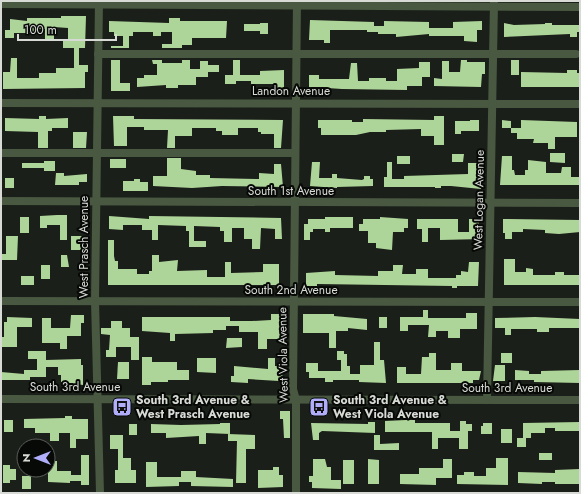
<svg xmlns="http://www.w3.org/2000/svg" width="581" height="494" font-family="Jost,sans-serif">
<rect width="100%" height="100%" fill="#1b1f19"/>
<!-- building -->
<g fill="#aed599">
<path d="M61,16H86L85,48H79V65H88V72H85V88L3,89V72H10L11,58H17V78H39V73H56V68H74V48H63V41H68V28L54,27V40H45V29H34V33H14V38H5V30H10V19L27,21V18H61Z"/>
<path d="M169,18H180V21H227L226,38H192V45H182V48H162V44H172V32H161V36H153V32H133V36H129V48H111V46H123V36H114V32H109V21L169,23Z"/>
<path d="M310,20L374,22V26H384V21L429,22V28H453V22L482,21V30H477V42L464,41V36H429V34L396,37V34H378V32H367V30H330V43H324V40H309Z"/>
<path d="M260,23H268V34H260V31H244V24H260Z"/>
<path d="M504,23L514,25L545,24V23H552V25H580V32H577V37H570V34L504,37Z"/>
<path d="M111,60H129H120V83H130V91H111Z"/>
<path d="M152,60H162V63H182V60H190V69H200V61H208V65H219V72H208V77H196V85H178V88H166V85L137,87V78H144V75H157V64H153Z"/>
<path d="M233,60H240V75H260V71L284,70V88H273V84H251V81H236V84H225V75H233Z"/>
<path d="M461,60H467V62H485V74H482L481,87L434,86V78L442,79V61H449V72H460Z"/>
<rect x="511" y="60" width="8" height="15"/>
<path d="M419,62H430V77H422V86H407V90L342,89L327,88V87H309V75H319V79H349L351,63H357L358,81H369V78H386V81H397V69L419,68Z"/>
<path d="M567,70H577V73H580V87H521V72L567,73Z"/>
<path d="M39,116H46V119L68,118V128H52V131H48V148H38V132L5,131V118L39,119Z"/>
<path d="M113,116H134V119L283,120L281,148H274V134H261V132H258V128H238V135H222V131H216V128H192V136H175V148H167L168,130H144V127H127V146H114Z"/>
<path d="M434,116H444V145H434V136H421V129L386,130V132H370L356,135H321V128H318V120H352V122H363V119L434,120Z"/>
<path d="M470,120H479V131H461V134H455V121H470Z"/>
<path d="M502,120L511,121V128H521V120L577,122V137H555V149H548V143H533L534,139H517V133H511V128H502Z"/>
<path d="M73,132H87L86,148H73Z"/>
<path d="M550,153H565V163L550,162Z"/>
<path d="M452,154H464L463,162H452Z"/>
<rect x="397" y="156" width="13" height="8"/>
<path d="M502,156H512V170H514L515,175H525V170H528V160L546,162V173H561L562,167H571V177H580V185H500Z"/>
<path d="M167,158H181V169L196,171V175H210V178L259,179V173L274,174V164H281L283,187L222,186L192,188L153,186V176H167Z"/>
<rect x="110" y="159" width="16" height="9"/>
<path d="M44,161H55V171H44V168H22V163H44Z"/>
<path d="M312,162H320L319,178H332V174H337V178L362,180L364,179V176H370V179H373V186L337,187V188L310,186Z"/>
<path d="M387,162H392V179H404V176L468,174V163H479L481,189L451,186H441V188H435V187H384V177H387Z"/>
<path d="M56,173H64V176L87,174V182H79V185H55Z"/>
<rect x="5" y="178" width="9" height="10"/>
<path d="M134,179H140V182H148V191H123V181H134Z"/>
<path d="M57,215H67V240H60V225H47V228H40V216Z"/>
<path d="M109,216L149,219V216L281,218L282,239H275V229L261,228L260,249H252V239H244V228H232V242H224V231H220V227L194,226V241H206V247H189V231H186V226L158,225V240H152V230H142V225H123V230L109,229Z"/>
<rect x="20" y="217" width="9" height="16"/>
<path d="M325,217H353V228H330V232H325V229H313V232H310V240H304V224H308V219H325Z"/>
<path d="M380,217L408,219V228H404V232H393L392,250L376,248V243H368V231H359V224H363V219H380Z"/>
<path d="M417,219H458V232H469V219H479V232H483V239L440,240V228H428V242H422V229H417Z"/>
<path d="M503,219L580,220V232L559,234L545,233V230L523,229V232H512V239H505V233H503Z"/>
<path d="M6,236H18L17,260H1V254H6Z"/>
<rect x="71" y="236" width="13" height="14"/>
<path d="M108,240H114V256L115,261H118V269H137V274H149V271H152V255H159V262L178,260L177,271L207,270V277H225V262H231V273L263,272V264H279V285H108Z"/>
<path d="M61,255H67L69,267H61Z"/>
<path d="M504,259H515V272H526V268L533,269V275H555V272H564V275H580V285H504Z"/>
<path d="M469,262H479L478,286H457V288H452V286L317,284V286H306V273L335,271V275L378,276V271H393V265H403L402,274H416V269H428V278H456V275H461V271L468,272Z"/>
<rect x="41" y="265" width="9" height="14"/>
<rect x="21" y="276" width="13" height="9"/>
<path d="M423,310H428V318H466V313H477V329H460V338H448V331H436V337H428L429,325H408V331H400V317H423Z"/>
<path d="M271,314H282V339H267V349H258V332H239V326H226V330H213V333L175,334V341H170V333L142,331V317H230V321H252L271,320Z"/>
<path d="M303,314H334V316L367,319V330L348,328V331H336V348H329V333H303Z"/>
<path d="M71,315H84V323H81V336H67V349H60V343H42V318H51V328H70Z"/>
<path d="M7,317L32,318V327H17V347H1V337H4V322H7Z"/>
<rect x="379" y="317" width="8" height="11"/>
<path d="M535,317L580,319V328H549V332H537V329H511V335H505V328H495V318Z"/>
<path d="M111,321H122V328H130V337H139V360H131V347H116V357H106V350H109L110,335L101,334V328H111Z"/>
<path d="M227,338H242V347L226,348Z"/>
<path d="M374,342H380V360H384L386,383L359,382V380H333V382H325V378H309V372H306V363H318V371H341V360H337V351H344V354H347V366H350V374H360V365H374Z"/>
<path d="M28,351H46V360L81,359V365H83V385L61,382V375H58V367H46V377H30V380H1V372L24,374V370H37V359H28Z"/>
<path d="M429,353H436V370H451V363H462V371H481L479,380H473V383H397V367H406V374H421L422,357H429Z"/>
<rect x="501" y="353" width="11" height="10"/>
<path d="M142,357H152V362H177V370H189V380H168V382H151V385H142Z"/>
<path d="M197,358H216V373L197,372Z"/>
<path d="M268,358H275V366H279V371H283L282,378H279V381L248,379V383L231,382V376H234V366L268,369Z"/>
<path d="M118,362H129V379H117Z"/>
<path d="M495,365H505V381H493Z"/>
<path d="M515,370L529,371V374H541V371L580,370V383L534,382V380H515Z"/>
<path d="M280,411H290V438H284L283,419H280Z"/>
<path d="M65,416H72V419H88V439H76V448H70V433H59V441H50V433H35V428H24V419L65,418Z"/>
<rect x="4" y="420" width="9" height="12"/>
<path d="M406,420H415V423H450V431H460V421H466V424H472V431H468V449H459V438H438V449H432V432H385V421Z"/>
<path d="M368,422H375V433L322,431L319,433V440H313L311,423L368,424Z"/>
<path d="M580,422V431H555V428H545V433H531V438H526V447H517V438H523V423Z"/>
<path d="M220,423H230V434L206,433V444H199V436L166,438V433H151V424L181,425L220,424Z"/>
<path d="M483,423H492V434H481V426H483Z"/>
<rect x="129" y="424" width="8" height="11"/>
<rect x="501" y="429" width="11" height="14"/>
<path d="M228,434L255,435V449H246V483H236L237,441H228Z"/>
<path d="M110,435H123V458H131V470H136V483H115V470H118V449H110Z"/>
<path d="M374,435H380V444L399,443V450H374Z"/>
<rect x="539" y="453" width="13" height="7"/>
<path d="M81,455H89V485H81V481H70V483L48,482V461H57V471H71V475H81Z"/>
<path d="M496,458H508V485L457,484V475H464V472H474V476H486V468H496Z"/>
<path d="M313,459H325L327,467H331V480H341V489L312,488V482H309V476H313Z"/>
<path d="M368,459L379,460V484H368Z"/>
<path d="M443,459H452V478H436V485L400,484V474H419V468H443Z"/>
<rect x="343" y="460" width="11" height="24"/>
<path d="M146,462H157V477H181V471H196V477L233,479V487L191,486V482H179V486L146,487Z"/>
<path d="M3,465H10V469H16V480H10V483H3Z"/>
<path d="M273,467H279V475H283V487L258,488V470H273Z"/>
<path d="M580,469L579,484H555V482H542V484L518,483V472L555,473V470Z"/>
<rect x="22" y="476" width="9" height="13"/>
</g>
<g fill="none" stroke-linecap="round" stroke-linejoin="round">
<!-- minor -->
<g stroke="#495841" stroke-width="8">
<path d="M99,1L95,301L100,493"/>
<path d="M1,4L580,7"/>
<path d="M98,54H576"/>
<path d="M1,103L580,104"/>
<path d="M1,153H295"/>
<path d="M1,201L580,203"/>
<path d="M1,301L580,302"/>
<path d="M1,399L580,400"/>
<path d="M487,400L494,2"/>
<path d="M296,493V400L293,389L297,1"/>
</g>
</g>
<!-- icons -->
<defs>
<g id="bus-square" transform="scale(1)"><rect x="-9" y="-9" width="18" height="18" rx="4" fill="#b0aefa" stroke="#070906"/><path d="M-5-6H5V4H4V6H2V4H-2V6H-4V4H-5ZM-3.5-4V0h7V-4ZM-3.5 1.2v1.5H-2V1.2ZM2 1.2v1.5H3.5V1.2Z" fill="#111"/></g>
</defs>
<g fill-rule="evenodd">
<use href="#bus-square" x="122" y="407"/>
<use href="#bus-square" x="319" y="407"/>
</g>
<g text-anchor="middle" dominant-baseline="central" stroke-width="4" stroke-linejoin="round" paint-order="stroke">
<!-- street labels -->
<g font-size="12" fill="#d7dad5" stroke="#070906">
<text x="291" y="91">Landon Avenue</text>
<text x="291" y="191">South 1st Avenue</text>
<text transform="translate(479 200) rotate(-89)">West Logan Avenue</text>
<text transform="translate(84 247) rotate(-90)">West Prasch Avenue</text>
<text x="291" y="290">South 2nd Avenue</text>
<text transform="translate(283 355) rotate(-91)">West Viola Avenue</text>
<text x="75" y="387">South 3rd Avenue</text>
<text x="507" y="388">South 3rd Avenue</text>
</g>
<!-- poi labels -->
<g font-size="12" font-weight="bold" fill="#d7dad5" stroke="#070906" text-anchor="start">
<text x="136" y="400">South 3rd Avenue &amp;<tspan x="136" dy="14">West Prasch Avenue</tspan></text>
<text x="333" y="400">South 3rd Avenue &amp;<tspan x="333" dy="14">West Viola Avenue</tspan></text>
</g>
</g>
<!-- border -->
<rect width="581" height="494" fill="none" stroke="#d7dad5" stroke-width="4"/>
<!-- north arrow -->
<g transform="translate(36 458) rotate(270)"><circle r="19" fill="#070906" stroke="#5a5d59"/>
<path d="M0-3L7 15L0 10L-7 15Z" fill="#b0aefa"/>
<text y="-6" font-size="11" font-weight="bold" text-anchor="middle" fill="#d7dad5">N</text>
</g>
<!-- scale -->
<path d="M18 34v6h98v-6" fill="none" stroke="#d7dad5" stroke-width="2"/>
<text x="24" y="34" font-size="12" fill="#d7dad5" stroke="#070906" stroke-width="3" paint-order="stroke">100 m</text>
</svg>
